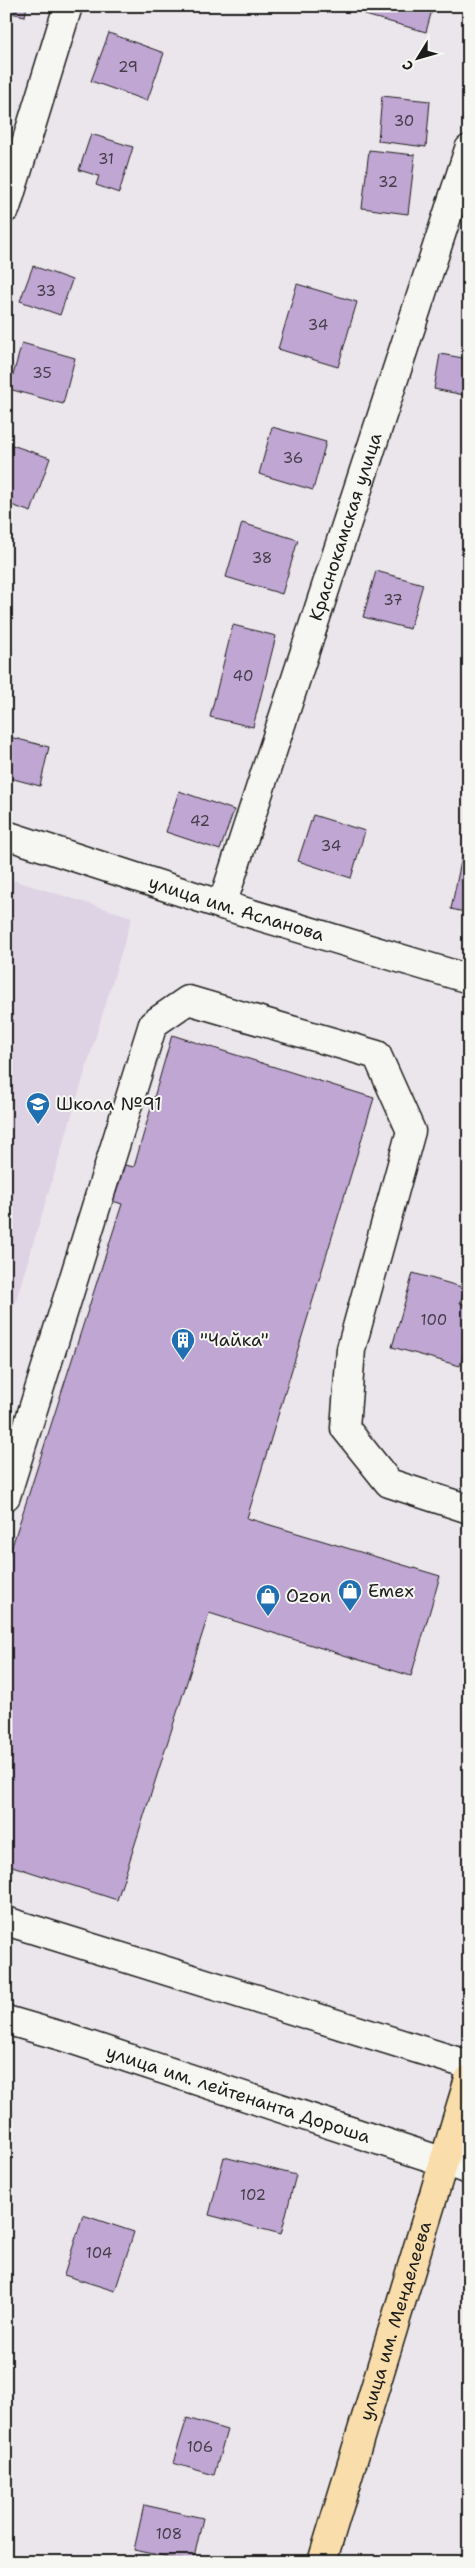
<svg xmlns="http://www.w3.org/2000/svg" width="475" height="2568" font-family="'Shantell Sans',sans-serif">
<rect width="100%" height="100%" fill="#ebe6ec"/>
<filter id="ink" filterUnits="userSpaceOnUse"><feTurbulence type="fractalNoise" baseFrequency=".02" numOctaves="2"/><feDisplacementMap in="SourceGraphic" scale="10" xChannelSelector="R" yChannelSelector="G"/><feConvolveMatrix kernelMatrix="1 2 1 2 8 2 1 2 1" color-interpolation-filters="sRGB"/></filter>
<g filter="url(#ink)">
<!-- built -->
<path fill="#ded3e4" d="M6,878L132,917L6,1333Z"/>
<!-- building -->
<g fill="#c0a6d3" stroke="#1c1c1c">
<path d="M6,6H27L25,16L6,12Z"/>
<path d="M367,6H433L426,32L365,15Z"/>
<path d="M109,33L164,53L147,101L91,81Z"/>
<path d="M382,96L430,101L426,147L378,141Z"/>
<path d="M91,134L133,147L119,193L96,185L99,176L79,170Z"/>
<path d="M369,150L415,155L408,214L362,208Z"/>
<path d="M33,266L72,280L60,315L20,301Z"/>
<path d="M297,284L357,302L338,367L278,349Z"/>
<path d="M22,343L75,358L63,404L9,389Z"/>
<path d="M440,354L469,359V396L434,389Z"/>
<path d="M272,427L326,442L313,490L259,474Z"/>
<path d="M6,443L50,458L31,512L6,503Z"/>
<path d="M242,523L298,540L282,594L226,577Z"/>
<path d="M376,571L423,584L410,629L363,617Z"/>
<path d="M233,625L276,636L253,727L210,717Z"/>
<path d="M6,736L49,747L40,786L6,777Z"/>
<path d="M179,791L234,810L220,850L166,832Z"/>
<path d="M313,815L365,831L351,878L298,861Z"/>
<path d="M463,852L469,853V913L451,909Z"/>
<path d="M172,1035L374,1098L247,1518L440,1576L411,1676L209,1613L117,1900L6,1864V1565L122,1204L103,1198L115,1163L134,1167Z"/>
<path d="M413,1273L465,1288L460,1303L469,1306V1334L460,1366L392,1347Z"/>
<path d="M224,2157L296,2175L281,2234L209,2215Z"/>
<path d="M83,2215L134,2232L115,2291L64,2275Z"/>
<path d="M187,2418L227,2430L214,2475L173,2463Z"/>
<path d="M144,2505L203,2518L193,2562L134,2550Z"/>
</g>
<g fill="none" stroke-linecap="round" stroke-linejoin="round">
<!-- minor casing -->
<g stroke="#1c1c1c" stroke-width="31">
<g id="minor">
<path d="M6,208L68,6"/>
<path id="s1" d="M6,835L222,905L469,979"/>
<path id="s2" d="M222,905L469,149"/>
<path d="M6,1496L153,1024L188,1000L377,1055L411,1131L351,1349L345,1428L389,1483L469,1509"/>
<path d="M6,1921L469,2065"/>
<path id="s3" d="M6,2020L61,2036L469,2170"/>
</g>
</g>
<!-- major casing -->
<g stroke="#1c1c1c" stroke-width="31">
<g id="major">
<path id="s4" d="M322,2562L469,2079"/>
</g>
</g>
<!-- minor -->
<use href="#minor" stroke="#f6f6f2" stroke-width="28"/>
<!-- major -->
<use href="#major" stroke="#f9deab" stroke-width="28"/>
</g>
</g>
<!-- icons -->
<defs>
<g id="school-pin" transform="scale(1.25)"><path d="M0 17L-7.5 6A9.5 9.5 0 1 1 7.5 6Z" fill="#1f6fb2" stroke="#f6f6f2"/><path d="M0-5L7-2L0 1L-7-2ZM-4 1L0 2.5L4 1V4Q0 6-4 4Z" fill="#fff"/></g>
<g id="building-pin" transform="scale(1.25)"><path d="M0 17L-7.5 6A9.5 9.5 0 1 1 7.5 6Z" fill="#1f6fb2" stroke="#f6f6f2"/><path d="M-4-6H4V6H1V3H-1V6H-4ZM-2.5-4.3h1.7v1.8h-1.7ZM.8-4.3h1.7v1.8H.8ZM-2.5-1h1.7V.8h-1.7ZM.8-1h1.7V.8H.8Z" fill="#fff"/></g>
<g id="shop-pin" transform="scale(1.25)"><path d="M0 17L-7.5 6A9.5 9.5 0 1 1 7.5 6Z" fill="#1f6fb2" stroke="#f6f6f2"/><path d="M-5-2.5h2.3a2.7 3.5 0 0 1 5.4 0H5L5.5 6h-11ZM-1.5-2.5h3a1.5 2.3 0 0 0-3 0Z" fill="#fff"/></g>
</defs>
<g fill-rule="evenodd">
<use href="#school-pin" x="38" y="1104"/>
<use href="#building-pin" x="183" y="1340"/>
<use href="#shop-pin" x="350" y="1591"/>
<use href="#shop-pin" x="268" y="1596"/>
</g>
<g text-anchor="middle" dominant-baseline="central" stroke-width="4" stroke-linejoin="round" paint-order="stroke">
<!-- number labels -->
<g font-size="15" fill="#453e4a">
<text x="128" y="67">29</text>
<text x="404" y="121">30</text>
<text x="106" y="159">31</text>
<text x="388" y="182">32</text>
<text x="46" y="291">33</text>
<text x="318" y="325">34</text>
<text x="42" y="373">35</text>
<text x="293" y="458">36</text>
<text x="262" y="558">38</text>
<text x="393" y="600">37</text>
<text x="243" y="676">40</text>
<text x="200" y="821">42</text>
<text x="331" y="846">34</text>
<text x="434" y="1320">100</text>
<text x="253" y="2195">102</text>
<text x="99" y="2253">104</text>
<text x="200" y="2447">106</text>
<text x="169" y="2534">108</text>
</g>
<!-- street labels -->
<g font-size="18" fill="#1c1c1c" stroke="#f6f6f2">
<text stroke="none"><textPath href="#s2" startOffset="398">Краснокамская улица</textPath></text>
<text stroke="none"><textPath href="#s1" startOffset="242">улица им. Асланова</textPath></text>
<text stroke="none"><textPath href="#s3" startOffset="244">улица им. лейтенанта Дороша</textPath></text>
<text stroke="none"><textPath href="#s4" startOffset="252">улица им. Менделеева</textPath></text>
</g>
<!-- poi labels -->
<g font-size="18" fill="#1c1c1c" stroke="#f6f6f2" text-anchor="start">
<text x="56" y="1104">Школа №91</text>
<text x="200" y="1340">"Чайка"</text>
<text x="368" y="1591">Emex</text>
<text x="286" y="1596">Ozon</text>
</g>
</g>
<!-- margin -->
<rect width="475" height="2568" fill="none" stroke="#f6f6f2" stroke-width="25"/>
<rect x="12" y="12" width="450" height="2543" fill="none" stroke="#1c1c1c" stroke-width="2" filter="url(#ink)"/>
<!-- north arrow -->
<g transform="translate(418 58) rotate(233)" stroke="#f6f6f2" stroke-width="4" paint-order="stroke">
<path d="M0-4L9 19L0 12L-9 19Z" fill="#1c1c1c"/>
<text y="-8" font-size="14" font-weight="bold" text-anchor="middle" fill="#1c1c1c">С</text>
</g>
</svg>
